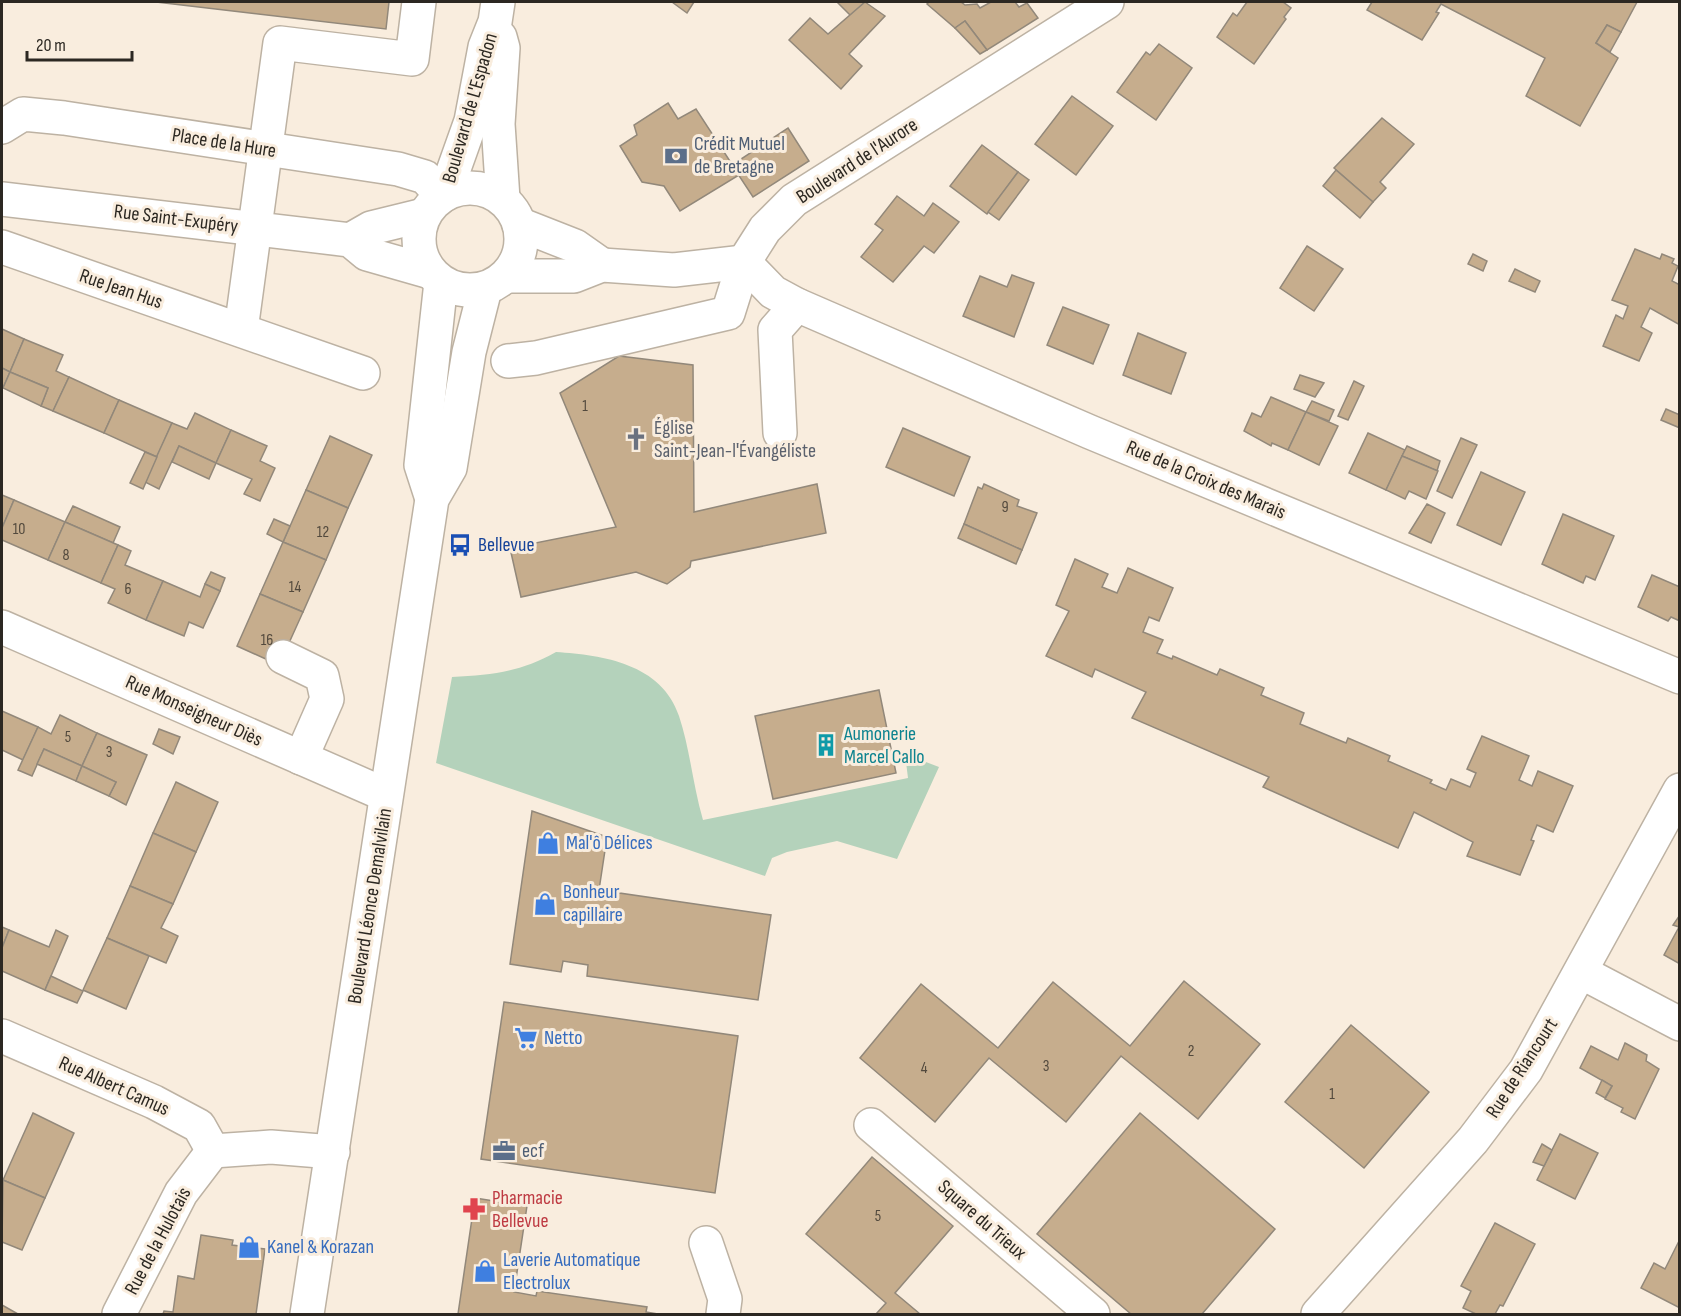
<svg xmlns="http://www.w3.org/2000/svg" width="1681" height="1316" font-family="'Sofia Sans Condensed',sans-serif">
<rect width="100%" height="100%" fill="#f9edde"/>
<!-- green -->
<path fill="#b4d2bb" d="M556,652C603,655 662,664 679,716C690,749 693,786 703,820L908,778L905,754L939,767L897,859L837,841L787,852L772,858L765,876L436,763L452,677C493,675 520,672 556,652Z"/>
<!-- building -->
<g fill="#c6ad8d" stroke="#92887a" stroke-width="1.5">
<path d="M156,2H389L386,29Z"/>
<path d="M672,2H694L687,13Z"/>
<path d="M837,2H865L851,16Z"/>
<path d="M865,2L885,16L849,54L862,66L841,89L789,40L810,18L828,34Z"/>
<path d="M929,2H961L965,5L977,4L980,8L991,2H1015L1019,7L1027,3L1038,18L987,50L965,21L955,28L927,4Z"/>
<path d="M1247,2H1283L1291,8L1284,17L1286,19L1254,64L1217,37L1233,13L1237,16Z"/>
<path d="M1372,2H1637L1621,32L1607,25L1596,43L1618,58L1580,126L1526,96L1545,58L1441,4L1436,12L1439,13L1422,40L1367,10Z"/>
<path d="M965,21L987,50L980,54L955,28Z"/>
<path d="M1607,25L1621,32L1610,52L1596,43Z"/>
<path d="M1159,44L1192,68L1156,120L1117,92L1146,52L1150,55Z"/>
<path d="M1072,96L1113,126L1076,175L1035,144Z"/>
<path d="M668,103L678,119L696,109L739,175L680,211L664,186L642,182L620,146L637,135L634,125Z"/>
<path d="M1382,118L1414,144L1380,182L1386,188L1373,202L1334,168Z"/>
<path d="M788,128L809,161L753,197L732,165Z"/>
<path d="M982,145L1018,172L987,214L950,186Z"/>
<path d="M1336,170L1373,202L1360,218L1323,186Z"/>
<path d="M1018,172L1029,180L999,220L988,212Z"/>
<path d="M897,196L924,216L933,203L959,222L934,253L924,246L893,282L861,257L883,230L875,224Z"/>
<path d="M1307,246L1343,269L1314,311L1280,288Z"/>
<path d="M1635,249L1660,259L1662,254L1674,259L1672,263L1678,266L1672,281L1680,285V325L1650,308L1641,327L1652,333L1639,361L1603,346L1616,315L1623,319L1628,306L1612,300Z"/>
<path d="M1473,254L1487,261L1483,271L1468,264Z"/>
<path d="M1515,269L1540,281L1535,292L1509,281Z"/>
<path d="M1012,275L1034,283L1014,337L963,316L980,276L1007,287Z"/>
<path d="M1063,307L1109,325L1093,364L1047,345Z"/>
<path d="M2,329L24,339L10,372L2,368Z"/>
<path d="M1138,333L1186,353L1171,394L1123,375Z"/>
<path d="M24,339L63,355L56,371L69,377L53,411L41,406L48,388L10,372Z"/>
<path d="M619,356L693,365L694,512L817,484L826,533L691,561L690,567L667,584L636,572L521,597L510,548L616,527L560,393Z"/>
<path d="M2,368L10,372L3,388H2Z"/>
<path d="M10,372L48,388L41,406L3,388Z"/>
<path d="M1300,375L1324,383L1315,397L1294,389Z"/>
<path d="M69,377L119,400L104,433L53,411Z"/>
<path d="M1354,381L1364,386L1348,420L1338,416Z"/>
<path d="M1271,397L1306,412L1288,450L1272,443L1271,446L1244,431L1252,413L1261,417Z"/>
<path d="M119,400L172,423L157,457L104,433Z"/>
<path d="M1312,401L1334,410L1329,421L1306,412Z"/>
<path d="M1666,409L1680,415V428L1661,420Z"/>
<path d="M1306,412L1338,426L1319,465L1288,450Z"/>
<path d="M195,413L231,430L216,463L179,446L159,489L145,482L172,423L187,429Z"/>
<path d="M903,428L970,457L954,496L886,467Z"/>
<path d="M231,430L267,446L260,461L275,468L260,501L244,494L252,479L216,463Z"/>
<path d="M1368,433L1405,450L1386,490L1349,473Z"/>
<path d="M330,436L372,455L348,508L306,490Z"/>
<path d="M1461,438L1477,445L1452,498L1437,491Z"/>
<path d="M179,446L216,463L209,479L172,462Z"/>
<path d="M1407,446L1440,461L1437,471L1402,456Z"/>
<path d="M145,452L157,457L143,489L130,483Z"/>
<path d="M1402,456L1438,471L1426,499L1409,491L1405,499L1386,490Z"/>
<path d="M1481,472L1525,492L1501,545L1457,525Z"/>
<path d="M984,484L1019,500L1017,506L1037,513L1022,550L964,524L978,487L982,489Z"/>
<path d="M306,490L348,508L326,560L283,542Z"/>
<path d="M2,495L14,500L2,528Z"/>
<path d="M14,500L65,522L48,560L2,540V528Z"/>
<path d="M1427,504L1445,513L1431,543L1409,533Z"/>
<path d="M73,506L120,527L113,543L65,522Z"/>
<path d="M1563,514L1614,536L1595,580L1586,576L1583,583L1542,564Z"/>
<path d="M274,519L290,526L283,542L267,534Z"/>
<path d="M65,522L118,545L101,583L48,560Z"/>
<path d="M964,524L1022,550L1016,564L958,538Z"/>
<path d="M283,542L326,560L303,612L260,594Z"/>
<path d="M118,545L131,551L125,565L163,581L146,620L108,603L115,589L101,583Z"/>
<path d="M1075,559L1108,574L1102,587L1117,593L1128,568L1173,588L1159,621L1149,617L1143,632L1163,640L1157,653L1172,659L1173,656L1217,675L1220,669L1264,688L1261,695L1304,713L1300,724L1346,743L1348,738L1390,756L1388,761L1432,780L1430,783L1446,790L1451,779L1470,787L1476,773L1467,769L1482,736L1529,756L1519,780L1532,786L1538,771L1573,786L1553,832L1537,825L1531,840L1534,841L1520,875L1467,856L1473,842L1414,812L1398,848L1263,787L1269,777L1132,718L1146,692L1095,669L1092,677L1046,656L1069,611L1056,605Z"/>
<path d="M211,572L225,578L220,591L205,584Z"/>
<path d="M1652,575L1680,587V621L1671,617L1668,621L1638,607Z"/>
<path d="M163,581L200,597L205,584L220,591L203,628L189,622L184,636L146,620Z"/>
<path d="M260,594L303,612L279,665L237,646Z"/>
<path d="M879,690L896,773L773,799L755,716Z"/>
<path d="M2,711L38,727L23,760L2,750Z"/>
<path d="M60,715L97,733L82,766L44,749L32,776L18,770L38,727L51,734Z"/>
<path d="M159,729L180,737L173,754L153,744Z"/>
<path d="M97,733L147,755L126,805L109,796L116,782L82,766Z"/>
<path d="M44,749L82,766L76,781L37,764Z"/>
<path d="M82,766L116,782L109,796L76,781Z"/>
<path d="M176,782L218,802L196,852L153,833Z"/>
<path d="M532,811L607,837L599,890L771,915L758,1000L587,976L588,965L563,961L561,972L510,964Z"/>
<path d="M153,833L196,852L173,904L130,886Z"/>
<path d="M130,886L173,904L161,928L178,936L166,963L107,938Z"/>
<path d="M1680,915V964L1664,955L1679,927L1673,925Z"/>
<path d="M2,927L9,930L2,948Z"/>
<path d="M9,930L49,947L56,930L68,936L45,990L2,971V948Z"/>
<path d="M107,938L149,956L126,1009L83,990Z"/>
<path d="M51,976L83,991L77,1003L45,990Z"/>
<path d="M1184,981L1260,1044L1198,1119L1121,1056L1066,1122L989,1058L935,1122L860,1058L921,984L998,1048L1053,982L1130,1046Z"/>
<path d="M504,1002L738,1036L715,1193L481,1159Z"/>
<path d="M1351,1025L1429,1092L1364,1168L1285,1102Z"/>
<path d="M1625,1043L1647,1055L1646,1061L1659,1069L1635,1119L1621,1112L1623,1108L1605,1099L1612,1086L1580,1068L1591,1046L1618,1060Z"/>
<path d="M1602,1080L1612,1086L1605,1098L1596,1093Z"/>
<path d="M33,1113L74,1133L45,1198L3,1180Z"/>
<path d="M1140,1113L1275,1229L1202,1314H1131L1037,1234Z"/>
<path d="M1560,1134L1598,1153L1575,1199L1537,1180Z"/>
<path d="M1542,1144L1552,1150L1544,1166L1533,1162Z"/>
<path d="M872,1157L953,1226L895,1293L920,1314H876L886,1303L806,1234Z"/>
<path d="M3,1180L45,1198L22,1250L2,1242Z"/>
<path d="M475,1198L527,1206L514,1292L536,1296L537,1291L647,1307L646,1312L658,1314H458Z"/>
<path d="M1495,1223L1535,1244L1503,1306L1500,1305L1495,1314H1476L1463,1308L1471,1291L1461,1286Z"/>
<path d="M201,1235L233,1240L232,1245L265,1249L256,1314H163L164,1311L173,1312L178,1276L194,1279Z"/>
<path d="M1680,1239V1308L1641,1288L1654,1263L1665,1269Z"/>
<path d="M2,1305L18,1314H2Z"/>
</g>
<g fill="none" stroke-linecap="round" stroke-linejoin="round">
<!-- minor casing -->
<g stroke="#bdb2a3" stroke-width="36">
<g id="minor">
<path d="M500,37L503,48L498,124L503,199"/>
<path d="M2,127L23,114L64,118L398,169L425,177L442,196"/>
<circle cx="470" cy="239" r="51"/>
<path d="M445,194L471,121L485,47L495,22L498,2"/>
<path d="M2,199L350,240L367,254L430,272"/>
<path d="M519,224L575,246L602,265"/>
<path d="M350,240L371,228L424,215"/>
<path d="M2,247L363,373"/>
<path d="M744,262L773,292L797,305L1090,432L1680,677"/>
<path d="M507,276H574L602,265L674,270L744,262"/>
<path d="M241,330L280,43L412,59L419,2"/>
<path d="M508,361L536,358L728,313L744,262L765,229L794,200L1107,2"/>
<path d="M780,433L775,330L797,305"/>
<path d="M432,499L421,465L441,282"/>
<path d="M2,627L386,795"/>
<path d="M283,657L322,676L327,699L301,758"/>
<path d="M1581,972L1680,1024"/>
<path d="M2,1036L154,1102L199,1126L213,1151"/>
<path d="M871,1125L1093,1314"/>
<path d="M706,1243L725,1299L723,1314"/>
<path d="M119,1314L181,1193L213,1151L271,1147L333,1152"/>
<path d="M307,1314L432,499L450,468L469,352L485,289"/>
<path d="M1318,1314L1473,1140L1526,1070L1680,790"/>
</g>
</g>
<!-- minor -->
<use href="#minor" stroke="#fff" stroke-width="33"/>
</g>
<!-- icons -->
<defs>
<g id="bank-bare" transform="scale(1.8)"><path d="M-6-4H6V4H-6ZM0-2.3a2.3 2.3 0 1 0 0 4.6a2.3 2.3 0 1 0 0-4.6Z" fill="#5c6f8a" stroke="#f9edde" stroke-width="2.5" paint-order="stroke"/></g>
<g id="church-bare" transform="scale(1.8)"><path d="M-1.2-6h2.4v3.5h3.3v2.4h-3.3V6h-2.4V-.1h-3.3v-2.4h3.3Z" fill="#6b7280" stroke="#f9edde" stroke-width="2.5" paint-order="stroke"/></g>
<g id="bus-bare" transform="scale(1.8)"><path d="M-5-6H5V4H4V6H2V4H-2V6H-4V4H-5ZM-3.5-4V0h7V-4ZM-3.5 1.2v1.5H-2V1.2ZM2 1.2v1.5H3.5V1.2Z" fill="#1a4fb4" stroke="#f9edde" stroke-width="2.5" paint-order="stroke"/></g>
<g id="building-bare" transform="scale(1.8)"><path d="M-4-6H4V6H1V3H-1V6H-4ZM-2.5-4.3h1.7v1.8h-1.7ZM.8-4.3h1.7v1.8H.8ZM-2.5-1h1.7V.8h-1.7ZM.8-1h1.7V.8H.8Z" fill="#0f9aa8" stroke="#f9edde" stroke-width="2.5" paint-order="stroke"/></g>
<g id="shop-bare" transform="scale(1.8)"><path d="M-5-2.5h2.3a2.7 3.5 0 0 1 5.4 0H5L5.5 6h-11ZM-1.5-2.5h3a1.5 2.3 0 0 0-3 0Z" fill="#3f7fe0" stroke="#f9edde" stroke-width="2.5" paint-order="stroke"/></g>
<g id="supermarket-bare" transform="scale(1.8)"><path d="M-6-5.5h2.5l.6 2H6L4.5 2H-2.5L-4.4-4H-6ZM-1.5 3.2a1.3 1.3 0 1 0 .1 0ZM3 3.2a1.3 1.3 0 1 0 .1 0Z" fill="#3f7fe0" stroke="#f9edde" stroke-width="2.5" paint-order="stroke"/></g>
<g id="office-bare" transform="scale(1.8)"><path d="M-6-3h4V-5.5h4V-3h4V5H-6ZM-1-4.5V-3h2v-1.5ZM-6 0V1H6V0Z" fill="#5c6f8a" stroke="#f9edde" stroke-width="2.5" paint-order="stroke"/></g>
<g id="pharmacy-bare" transform="scale(1.8)"><path d="M-2-6h4v4h4v4h-4v4h-4v-4h-4v-4h4Z" fill="#e0444e" stroke="#f9edde" stroke-width="2.5" paint-order="stroke"/></g>
</defs>
<g fill-rule="evenodd">
<use href="#bank-bare" x="676" y="156"/>
<use href="#church-bare" x="636" y="439"/>
<use href="#bus-bare" x="460" y="545"/>
<use href="#building-bare" x="826" y="745"/>
<use href="#shop-bare" x="548" y="843"/>
<use href="#shop-bare" x="545" y="904"/>
<use href="#supermarket-bare" x="526" y="1038"/>
<use href="#office-bare" x="504" y="1151"/>
<use href="#pharmacy-bare" x="474" y="1209"/>
<use href="#shop-bare" x="249" y="1247"/>
<use href="#shop-bare" x="485" y="1271"/>
</g>
<g text-anchor="middle" dominant-baseline="central" stroke-width="6" stroke-linejoin="round" paint-order="stroke">
<!-- number labels -->
<g font-size="16" fill="#52493d">
<text x="585" y="406">1</text>
<text x="1005" y="507">9</text>
<text x="19" y="529">10</text>
<text x="323" y="532">12</text>
<text x="66" y="555">8</text>
<text x="295" y="587">14</text>
<text x="128" y="589">6</text>
<text x="267" y="640">16</text>
<text x="68" y="737">5</text>
<text x="109" y="752">3</text>
<text x="1191" y="1051">2</text>
<text x="1046" y="1066">3</text>
<text x="924" y="1068">4</text>
<text x="1332" y="1094">1</text>
<text x="878" y="1216">5</text>
</g>
<!-- street labels -->
<g font-size="20" fill="#2c2822" stroke="#f9edde">
<text transform="translate(470 108) rotate(-74)">Boulevard de L'Espadon</text>
<text transform="translate(224 143) rotate(9)">Place de la Hure</text>
<text transform="translate(857 161) rotate(-33)">Boulevard de l'Aurore</text>
<text transform="translate(176 219) rotate(7)">Rue Saint-Exupéry</text>
<text transform="translate(121 289) rotate(19)">Rue Jean Hus</text>
<text transform="translate(1206 480) rotate(23)">Rue de la Croix des Marais</text>
<text transform="translate(194 711) rotate(24)">Rue Monseigneur Diès</text>
<text transform="translate(370 906) rotate(-81)">Boulevard Léonce Demalvilain</text>
<text transform="translate(1522 1068) rotate(-57)">Rue de Riancourt</text>
<text transform="translate(114 1086) rotate(24)">Rue Albert Camus</text>
<text transform="translate(982 1220) rotate(41)">Square du Trieux</text>
<text transform="translate(158 1241) rotate(-62)">Rue de la Hulotais</text>
</g>
<!-- service labels -->
<g font-size="20" fill="#4e5e75" stroke="#f9edde" text-anchor="start">
<text x="694" y="144">Crédit Mutuel<tspan x="694" dy="23">de Bretagne</tspan></text>
<text x="522" y="1151">ecf</text>
</g>
<!-- worship labels -->
<g font-size="20" fill="#5b616d" stroke="#f9edde" text-anchor="start">
<text x="654" y="428">Église<tspan x="654" dy="23">Saint-Jean-l'Évangéliste</tspan></text>
</g>
<!-- transit labels -->
<g font-size="20" fill="#164399" stroke="#f9edde" text-anchor="start">
<text x="478" y="545">Bellevue</text>
</g>
<!-- culture labels -->
<g font-size="20" fill="#0d838f" stroke="#f9edde" text-anchor="start">
<text x="844" y="734">Aumonerie<tspan x="844" dy="23">Marcel Callo</tspan></text>
</g>
<!-- shop labels -->
<g font-size="20" fill="#366cbe" stroke="#f9edde" text-anchor="start">
<text x="566" y="843">Mal'ô Délices</text>
<text x="563" y="892">Bonheur<tspan x="563" dy="23">capillaire</tspan></text>
<text x="544" y="1038">Netto</text>
<text x="267" y="1247">Kanel &amp; Korazan</text>
<text x="503" y="1260">Laverie Automatique<tspan x="503" dy="23">Electrolux</tspan></text>
</g>
<!-- health labels -->
<g font-size="20" fill="#be3a42" stroke="#f9edde" text-anchor="start">
<text x="492" y="1198">Pharmacie<tspan x="492" dy="23">Bellevue</tspan></text>
</g>
</g>
<!-- border -->
<rect width="1681" height="1316" fill="none" stroke="#2c2822" stroke-width="6"/>
<!-- scale -->
<path d="M27 51v9h105v-9" fill="none" stroke="#2c2822" stroke-width="3"/>
<text x="36" y="51" font-size="18" fill="#2c2822" stroke="#f9edde" stroke-width="4.5" paint-order="stroke">20 m</text>
</svg>
